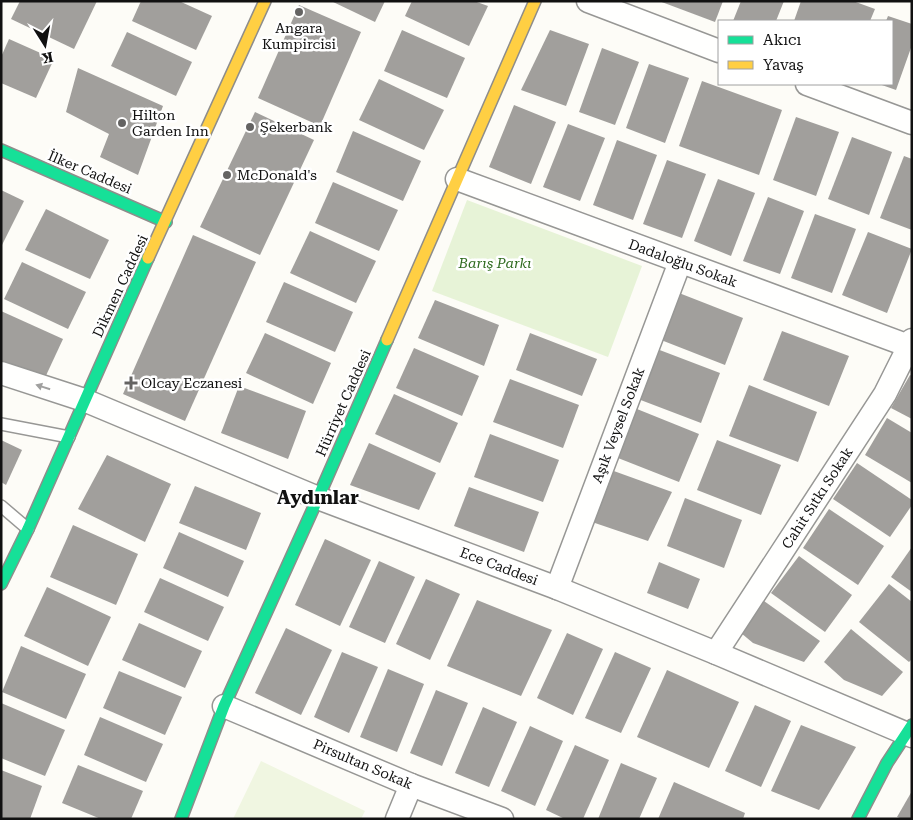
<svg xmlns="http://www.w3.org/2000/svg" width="913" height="820" font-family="'Roboto Serif',serif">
<rect width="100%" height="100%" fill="#fdfcf7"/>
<!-- green -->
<path fill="#e7f3d7" d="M467,200L642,266L608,357L432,291Z"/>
<!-- pitch -->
<path fill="#f0f6e1" d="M261,761L365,811L361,819H233Z"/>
<!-- building -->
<g fill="#a19f9c">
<path d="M20,1H97L74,49L11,19Z"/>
<path d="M141,1H179L212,16L196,50L132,21Z"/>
<path d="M331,1H385L375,22Z"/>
<path d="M412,1H474L488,6L469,46L405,16Z"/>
<path d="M659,1H723L715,22Z"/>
<path d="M741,1H784L776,21H733Z"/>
<path d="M801,1H853L875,9L870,21H794Z"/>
<path d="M299,5L361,32L320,126L258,98Z"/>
<path d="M888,16L912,24V45L896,90L879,84H892V21H886Z"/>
<path d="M402,30L465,58L447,98L384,71Z"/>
<path d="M550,30L589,44L566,106L521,90Z"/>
<path d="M127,32L192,62L176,96L111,66Z"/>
<path d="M9,39L54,59L36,98L1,83V57Z"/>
<path d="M602,48L639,62L615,125L579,112Z"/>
<path d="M649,64L689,78L665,143L626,128Z"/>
<path d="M78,68L163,106L138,175L100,157L109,134L66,112Z"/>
<path d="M379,79L444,110L424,150L359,120Z"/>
<path d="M702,81L782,110L759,175L679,146Z"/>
<path d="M514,105L556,122L531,184L489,167Z"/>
<path d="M255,112L314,140L260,255L200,227Z"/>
<path d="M796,117L839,132L816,196L773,180Z"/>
<path d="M568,124L605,138L580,201L543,187Z"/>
<path d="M353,131L421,161L403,201L336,172Z"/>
<path d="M852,137L892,152L869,215L828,199Z"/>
<path d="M617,140L657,155L633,220L593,205Z"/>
<path d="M904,156L912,159V230L880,218Z"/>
<path d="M667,160L706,174L682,238L643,224Z"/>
<path d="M718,179L755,193L731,256L694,241Z"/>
<path d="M333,182L398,210L379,251L315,223Z"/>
<path d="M1,190L24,201L1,247Z"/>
<path d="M768,197L804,211L780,274L743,261Z"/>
<path d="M46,209L109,240L90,279L25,250Z"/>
<path d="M815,214L856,229L832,293L791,278Z"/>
<path d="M310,231L376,261L356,303L290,273Z"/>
<path d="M868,232L912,249L887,313L842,295Z"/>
<path d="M193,235L256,262L185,421L123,394Z"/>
<path d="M22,262L86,292L68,329L4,299Z"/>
<path d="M284,282L353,312L335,352L266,322Z"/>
<path d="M679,293L743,318L725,365L661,340Z"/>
<path d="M435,300L499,325L484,366L418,338Z"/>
<path d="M1,311L63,339L43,382L1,368Z"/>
<path d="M782,331L849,356L829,406L763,380Z"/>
<path d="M265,333L331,363L313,404L246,373Z"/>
<path d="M530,333L597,359L582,396L516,370Z"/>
<path d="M414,348L479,376L462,416L396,388Z"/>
<path d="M657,349L720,373L701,423L638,399Z"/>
<path d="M910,375L912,376V419L891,408Z"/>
<path d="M510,379L579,405L563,448L493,422Z"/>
<path d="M749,385L817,412L798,462L729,436Z"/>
<path d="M239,386L306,411L288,459L221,433Z"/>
<path d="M394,394L458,423L440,463L375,434Z"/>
<path d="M637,409L699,434L679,482L618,458Z"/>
<path d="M887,418L912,433V483L865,455Z"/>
<path d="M490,434L559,460L543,502L474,477Z"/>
<path d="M1,440L22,450L6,485L1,482Z"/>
<path d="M717,440L781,465L761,515L697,490Z"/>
<path d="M369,443L436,473L419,510L350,485Z"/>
<path d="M107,455L171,484L145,542L78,509Z"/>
<path d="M857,463L912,500V505L890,537L833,499Z"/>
<path d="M611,470L672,492L648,541L592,522Z"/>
<path d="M195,486L261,513L246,550L179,523Z"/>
<path d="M469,487L539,512L524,552L454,526Z"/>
<path d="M685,498L742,520L724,568L667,546Z"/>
<path d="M829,509L884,546L858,585L803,548Z"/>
<path d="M73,525L138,554L116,605L50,577Z"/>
<path d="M179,532L244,561L228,597L163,568Z"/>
<path d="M325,539L371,560L340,626L295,605Z"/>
<path d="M912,547V592L891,577Z"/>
<path d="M799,556L852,595L825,632L771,593Z"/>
<path d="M379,561L415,577L385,643L349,627Z"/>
<path d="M659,562L700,579L688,609L647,593Z"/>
<path d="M160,578L224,607L208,641L144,612Z"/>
<path d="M426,579L460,594L430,660L396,644Z"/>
<path d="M889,584L912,602V659L909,662L859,622Z"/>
<path d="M47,587L111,617L88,666L24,636Z"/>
<path d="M477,600L552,630L521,696L447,666Z"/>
<path d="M764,601L820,641L804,662L753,643L741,633Z"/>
<path d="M139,623L202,651L185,688L122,660Z"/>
<path d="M286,628L332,650L301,715L255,693Z"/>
<path d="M851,629L903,672L882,696L844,680L824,662Z"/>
<path d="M567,633L603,649L573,715L537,698Z"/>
<path d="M21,646L86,674L66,719L2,692Z"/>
<path d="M342,652L378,667L349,733L314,717Z"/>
<path d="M615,652L651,668L621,733L585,718Z"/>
<path d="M388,669L424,684L397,752L360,737Z"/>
<path d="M667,670L739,702L709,768L637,737Z"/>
<path d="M119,671L182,697L165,735L103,708Z"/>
<path d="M436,690L468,703L442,766L410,753Z"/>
<path d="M1,703L65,730L45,776L1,758Z"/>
<path d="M755,705L791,721L761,787L725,771Z"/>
<path d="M483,707L517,722L489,787L455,773Z"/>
<path d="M100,717L163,744L146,782L84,755Z"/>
<path d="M801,725L856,747L819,810L771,791Z"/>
<path d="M530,726L563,741L535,806L501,791Z"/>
<path d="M575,745L609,760L583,819H565L546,810Z"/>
<path d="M621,763L657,778L639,819H598Z"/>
<path d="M78,765L143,791L131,819H101L62,803Z"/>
<path d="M1,770L42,786L30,819H1Z"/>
<path d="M674,782L745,813L743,819H658Z"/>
<path d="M912,791V819H903L897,817Z"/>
</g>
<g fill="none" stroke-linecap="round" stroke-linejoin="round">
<!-- lane casing -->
<g stroke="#979795" stroke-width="14">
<g id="lane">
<path d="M1,424L69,437"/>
<path d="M1,506L28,529"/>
</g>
</g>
<!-- street casing -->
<g stroke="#979795" stroke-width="25">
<g id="street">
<path d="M588,1L719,51"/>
<path d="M807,84L912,123"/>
<path d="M457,179L909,346"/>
<path d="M1,373L84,400L318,498L557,588L716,653L912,736"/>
<path d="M557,588L680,262"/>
<path d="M716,653L885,394L912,340"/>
<path d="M224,706L411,785L502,819"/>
<path d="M397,819L411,785"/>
</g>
</g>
<!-- fast casing -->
<g stroke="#8e8d8b" stroke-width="14">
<g id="fast">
<path d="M1,150L166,222"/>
<path d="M1,584L28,529L148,258"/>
<path d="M181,819L224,706L318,498L387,340"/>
<path d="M858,819L887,763L912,725"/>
</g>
</g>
<!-- slow casing -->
<g stroke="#8e8d8b" stroke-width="14">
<g id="slow">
<path d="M148,258L265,1"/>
<path d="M387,340L535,1"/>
</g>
</g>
<!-- lane -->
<use href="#lane" stroke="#fffffe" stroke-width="11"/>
<!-- street -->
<use href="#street" stroke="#fffffe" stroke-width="22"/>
<!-- fast -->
<use href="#fast" stroke="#16e098" stroke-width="11"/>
<!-- slow -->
<use href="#slow" stroke="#ffcf43" stroke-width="11"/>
</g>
<!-- one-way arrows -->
<defs><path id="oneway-solid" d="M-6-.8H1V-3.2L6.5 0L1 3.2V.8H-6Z" transform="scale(1.25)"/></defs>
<use fill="#a0a09f" href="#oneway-solid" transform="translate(43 387) rotate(-162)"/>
<!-- markers -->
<g fill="#646362" stroke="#fff" stroke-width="2">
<circle cx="299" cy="12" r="5"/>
<circle cx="122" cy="123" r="5"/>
<circle cx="250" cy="127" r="5"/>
<circle cx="227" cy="175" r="5"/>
<path d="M128.5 375.5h5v5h5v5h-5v5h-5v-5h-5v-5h5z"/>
</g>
<g text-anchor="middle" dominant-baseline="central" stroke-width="5" stroke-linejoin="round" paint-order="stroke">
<!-- poi labels -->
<g font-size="14" fill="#111" stroke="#fff" text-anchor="start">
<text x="299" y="28" text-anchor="middle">Angara<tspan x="299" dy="16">Kumpircisi</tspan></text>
<text x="132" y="115">Hilton<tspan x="132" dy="16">Garden Inn</tspan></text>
<text x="260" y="127">Şekerbank</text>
<text x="237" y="175">McDonald's</text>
<text x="141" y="383">Olcay Eczanesi</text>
</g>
<!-- street labels -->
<g font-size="14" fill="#111" stroke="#fff">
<text transform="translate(90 172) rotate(23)">İlker Caddesi</text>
<text transform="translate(683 263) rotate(20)">Dadaloğlu Sokak</text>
<text transform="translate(120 286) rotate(-65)">Dikmen Caddesi</text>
<text transform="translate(343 403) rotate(-66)">Hürriyet Caddesi</text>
<text transform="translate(618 425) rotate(-69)">Aşık Veysel Sokak</text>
<text transform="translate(817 498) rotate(-57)">Cahit Sıtkı Sokak</text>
<text transform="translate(499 566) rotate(21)">Ece Caddesi</text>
<text transform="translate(363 764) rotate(23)">Pirsultan Sokak</text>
</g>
<!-- park labels -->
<g font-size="14" font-style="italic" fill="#2f6b1f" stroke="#fff">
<text x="495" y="263">Barış Parkı</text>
</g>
<!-- district labels -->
<g font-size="19" font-weight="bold" fill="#111" stroke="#fff">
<text x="318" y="497">Aydınlar</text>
</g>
</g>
<!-- border -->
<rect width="913" height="820" fill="none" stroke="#111111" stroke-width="5"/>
<!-- legend -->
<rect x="718" y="20" width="175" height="65" fill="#ffffff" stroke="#a0a0a0"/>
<rect x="728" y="36" width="25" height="8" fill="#16e098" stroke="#a0a0a0"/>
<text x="763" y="45" font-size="15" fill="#111111">Akıcı</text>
<rect x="728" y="61" width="25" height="8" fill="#ffcf43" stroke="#a0a0a0"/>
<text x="763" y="70" font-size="15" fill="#111111">Yavaş</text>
<!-- north arrow -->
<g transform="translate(45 45) rotate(169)" stroke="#ffffff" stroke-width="4" paint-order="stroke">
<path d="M0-4L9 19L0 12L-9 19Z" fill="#111111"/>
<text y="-8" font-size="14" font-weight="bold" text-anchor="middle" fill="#111111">K</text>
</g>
</svg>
